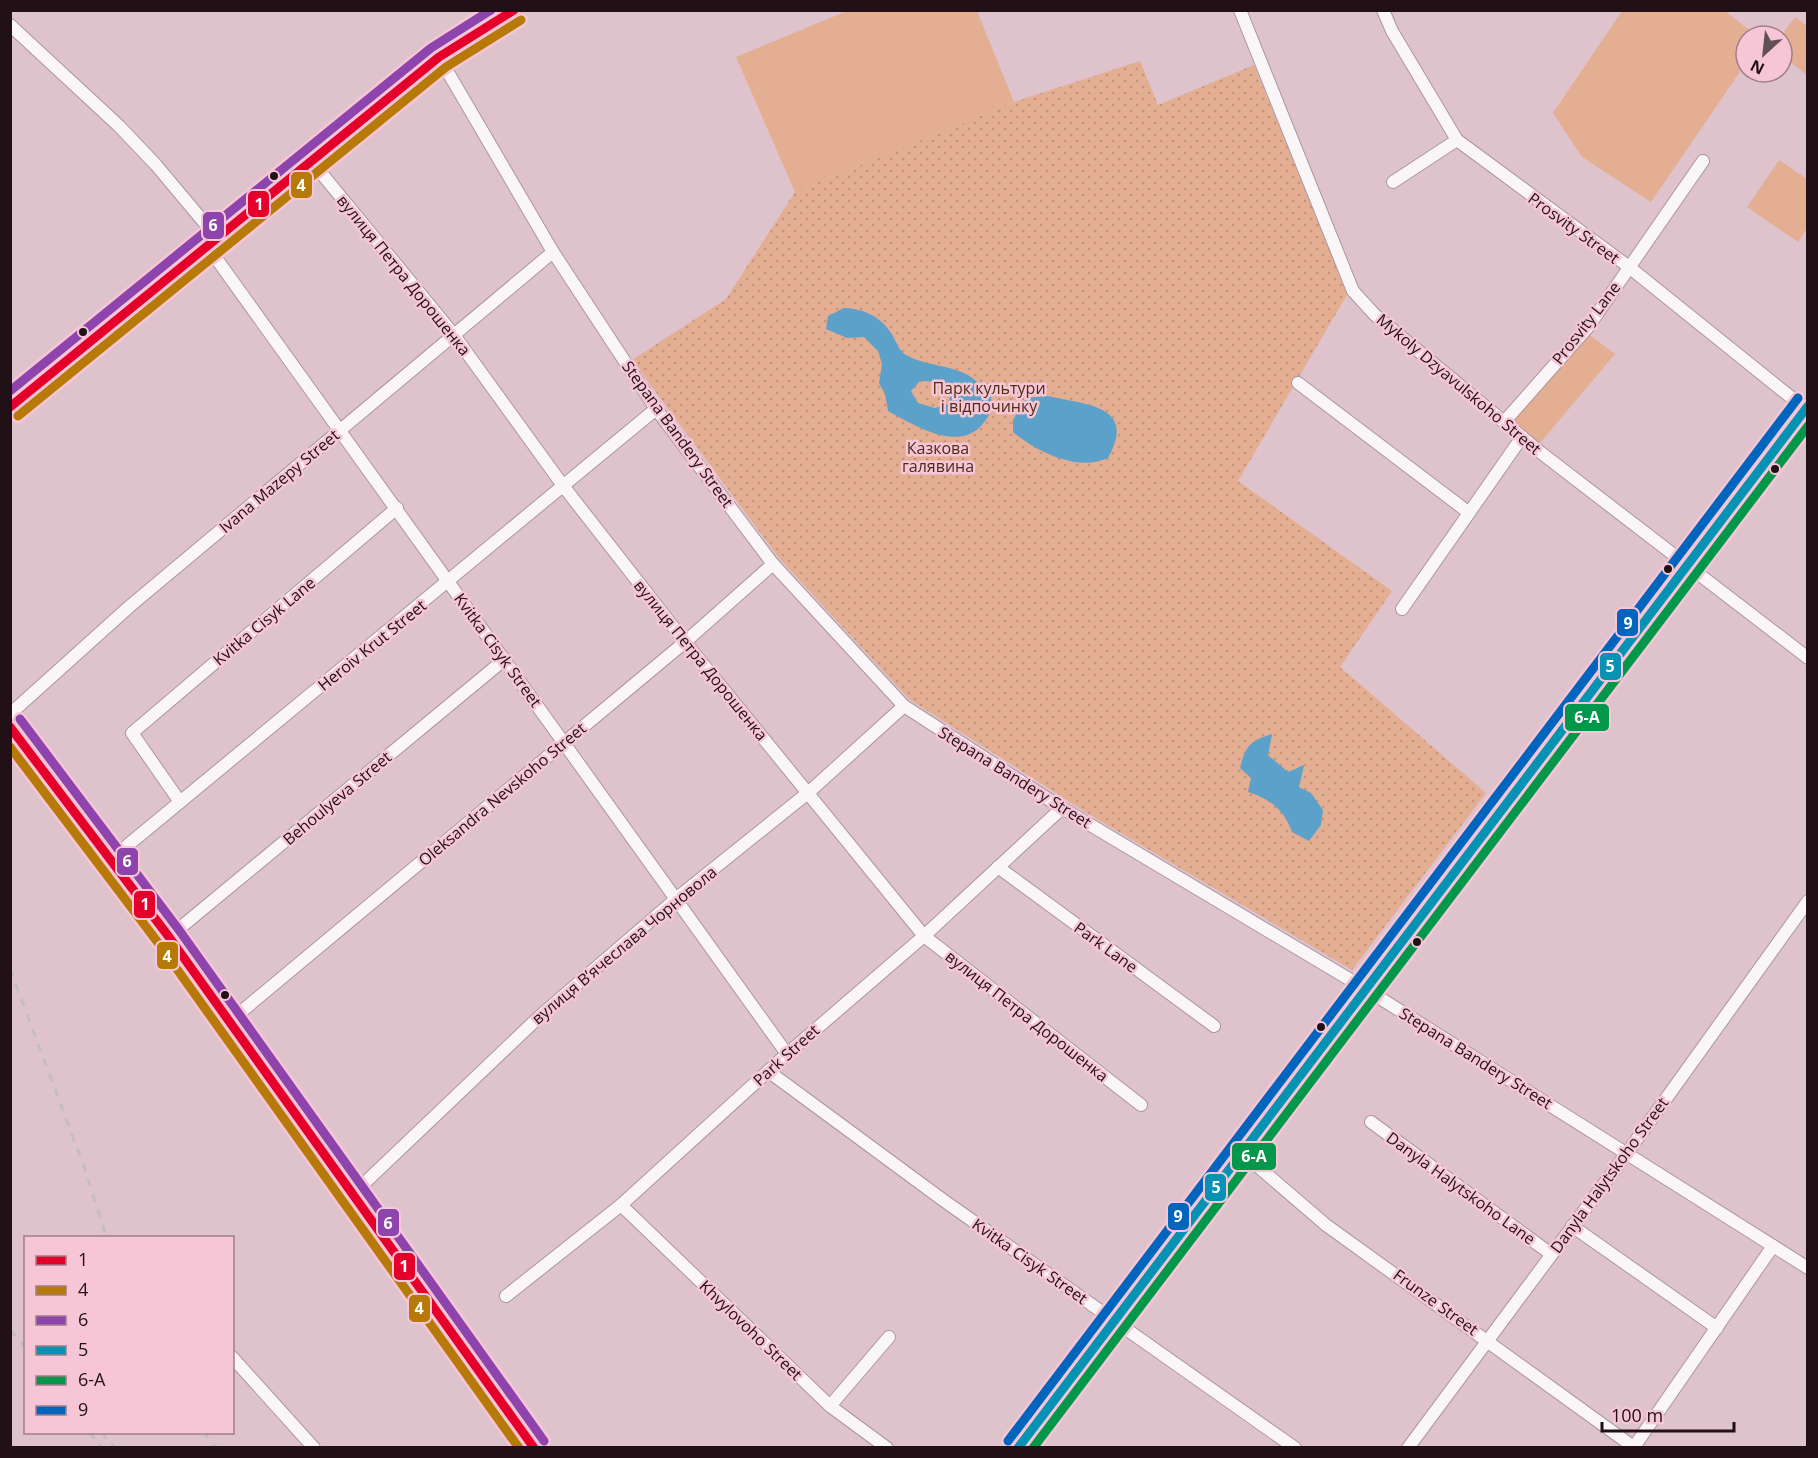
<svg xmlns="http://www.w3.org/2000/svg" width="1818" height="1458" font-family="'Open Sans',sans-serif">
<defs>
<pattern id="park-dots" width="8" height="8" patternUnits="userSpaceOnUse" patternTransform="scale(1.5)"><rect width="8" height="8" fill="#e4ae93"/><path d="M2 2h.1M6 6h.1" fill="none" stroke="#c3957e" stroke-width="1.8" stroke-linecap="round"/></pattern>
</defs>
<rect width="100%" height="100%" fill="#dec3cc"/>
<!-- green -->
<g fill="#e4ae93">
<path d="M847,11H977L1014,102L795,192L736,57Z"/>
<path d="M1622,11H1725L1757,36H1746V63L1651,202L1582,157L1553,113Z"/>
<path d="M1795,17L1807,26V75L1782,56L1781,36Z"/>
<path d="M1779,160L1807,179V228L1798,242L1747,207Z"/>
<path d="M1586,332L1615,354L1540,443L1514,421V414Z"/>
</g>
<!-- park -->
<path fill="url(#park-dots)" d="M1140,61L1158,105L1254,65L1348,293L1238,481L1392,591L1340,667L1486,793L1352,970L1087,813L909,699L779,558L632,360L726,299L795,192L1014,102Z"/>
<!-- water -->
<g fill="#5ca1c9" fill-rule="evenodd">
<path d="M844,308C865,309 882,317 893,336C896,342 900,352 906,355C929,368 961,364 978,383H988C989,390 992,399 992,406C991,414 986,420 981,426C956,452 914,425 888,411L885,394L879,383L882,364L878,351L864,337L847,338L826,329L828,316ZM920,381L941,382L951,393L948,404L935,408L918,403L911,391Z"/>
<path d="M1048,396C1084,405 1138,404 1108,458C1078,472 1037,452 1013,432V420L1026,398Z"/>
<path d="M1272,734L1268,755L1288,772L1304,765L1299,787L1311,793L1323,810L1321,825L1309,841L1292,832C1284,809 1270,799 1248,792L1251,778L1240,768C1246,745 1250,741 1272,734Z"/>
</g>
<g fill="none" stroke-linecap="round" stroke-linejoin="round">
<!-- minor casing -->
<g stroke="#ab969e" stroke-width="14">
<g id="minor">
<path d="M1240,10L1353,291L1375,315L1540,452L1808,658"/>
<path d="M1383,10L1392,31L1457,140L1629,267L1808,411"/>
<path d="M10,25L119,126L156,165L218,239"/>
<path d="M439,57L553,252L656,409L773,564L904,706L1062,808L1364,988L1808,1268"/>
<path d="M313,163L454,335L564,487L685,642L924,936L1141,1105"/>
<path d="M1393,182L1457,140"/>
<path d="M208,247L787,1054"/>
<path d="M1298,383L1468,512"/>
<path d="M10,407L439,57L515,10"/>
<path d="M1504,422L1588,327L1703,161"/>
<path d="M397,508L132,733L180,802L656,409"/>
<path d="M1402,609L1522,437"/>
<path d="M10,714L130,606L553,252"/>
<path d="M10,726L169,937L534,1448"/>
<path d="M111,859L180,802"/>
<path d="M998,867L1214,1026"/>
<path d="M169,937L505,659"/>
<path d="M230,1021L685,642L773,564"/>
<path d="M768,1071L943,1200L1295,1448"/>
<path d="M1371,1122L1551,1254"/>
<path d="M1241,1152L1326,1225L1635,1448"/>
<path d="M352,1195L540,1016L677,898L809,792L904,706"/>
<path d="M621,1205L830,1406L887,1448"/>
<path d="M1572,1226L1717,1328"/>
<path d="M506,1296L621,1205L787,1054L924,936L1062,808"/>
<path d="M232,1357L314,1448"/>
<path d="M830,1406L889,1337"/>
<path d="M1634,1447L1773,1246"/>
<path d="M1018,1448L1808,405"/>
<path d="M1408,1448L1627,1153L1808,901"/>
</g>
</g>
<!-- minor -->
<use href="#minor" stroke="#faf6f7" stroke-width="12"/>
<!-- rail -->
<g stroke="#c5bec0" stroke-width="3" stroke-dasharray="8 8" stroke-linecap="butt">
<path d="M10,969L83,1164L107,1238"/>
<path d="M10,1330L26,1348"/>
<path d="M89,1432L102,1448"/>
<path d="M101,1432L115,1448"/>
<path d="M203,1432L217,1448"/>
</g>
<!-- bus-1 casing -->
<g stroke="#f6c5d6" stroke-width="14">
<g id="bus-1">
<path d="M10,407L439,57L514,10"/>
<path d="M10,727L169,937L534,1448"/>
</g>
</g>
<!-- bus-2 casing -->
<g stroke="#f6c5d6" stroke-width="14">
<g id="bus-2">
<path d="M18,416L446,67L521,20"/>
<path d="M10,747L159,944L519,1448"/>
</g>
</g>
<!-- bus-3 casing -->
<g stroke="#f6c5d6" stroke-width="14">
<g id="bus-3">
<path d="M10,391L431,48L491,10"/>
<path d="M20,719L179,930L544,1441"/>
</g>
</g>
<!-- bus-4 casing -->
<g stroke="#f6c5d6" stroke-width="14">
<path id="bus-4" d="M1018,1448L1808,406"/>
</g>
<!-- bus-5 casing -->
<g stroke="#f6c5d6" stroke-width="14">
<path id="bus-5" d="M1033,1448L1808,426"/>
</g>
<!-- bus-6 casing -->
<g stroke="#f6c5d6" stroke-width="14">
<path id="bus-6" d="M1008,1441L1798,398"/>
</g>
<!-- bus-1 -->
<use href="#bus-1" stroke="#e4002b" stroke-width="9"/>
<!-- bus-2 -->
<use href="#bus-2" stroke="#b77907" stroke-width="9"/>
<!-- bus-3 -->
<use href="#bus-3" stroke="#8e44ad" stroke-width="9"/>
<!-- bus-4 -->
<use href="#bus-4" stroke="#0592b3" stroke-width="9"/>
<!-- bus-5 -->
<use href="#bus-5" stroke="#03974b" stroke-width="9"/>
<!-- bus-6 -->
<use href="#bus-6" stroke="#0065bd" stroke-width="9"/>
</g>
<!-- markers -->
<g fill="#211117" stroke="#f6c5d6" stroke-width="2">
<circle cx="274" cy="176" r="5"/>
<circle cx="83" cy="332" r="5"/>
<circle cx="1775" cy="469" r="5"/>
<circle cx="1668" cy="569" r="5"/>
<circle cx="1417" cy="942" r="5"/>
<circle cx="225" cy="995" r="5"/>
<circle cx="1321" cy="1027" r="5"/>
</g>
<g text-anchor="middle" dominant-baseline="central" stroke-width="5" stroke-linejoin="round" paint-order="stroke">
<!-- street labels -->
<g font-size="16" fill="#211117" stroke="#f6c5d6">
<text transform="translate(1574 228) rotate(36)">Prosvity Street</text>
<text transform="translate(404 275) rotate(51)">вулиця Петра Дорошенка</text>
<text transform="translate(1586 323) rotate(-52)">Prosvity Lane</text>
<text transform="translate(1459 384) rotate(40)">Mykoly Dzyavulskoho Street</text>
<text transform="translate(678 434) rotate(54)">Stepana Bandery Street</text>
<text transform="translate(279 481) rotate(-40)">Ivana Mazepy Street</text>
<text transform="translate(264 621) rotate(-40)">Kvitka Cisyk Lane</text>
<text transform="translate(372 645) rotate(-39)">Heroiv Krut Street</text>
<text transform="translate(498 650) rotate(54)">Kvitka Cisyk Street</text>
<text transform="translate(701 660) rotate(51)">вулиця Петра Дорошенка</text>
<text transform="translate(1015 777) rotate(32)">Stepana Bandery Street</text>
<text transform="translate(502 794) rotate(-40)">Oleksandra Nevskoho Street</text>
<text transform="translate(337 798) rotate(-40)">Behoulyeva Street</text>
<text transform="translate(624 945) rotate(-40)">вулиця Вʼячеслава Чорновола</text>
<text transform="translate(1106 947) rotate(36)">Park Lane</text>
<text transform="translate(1027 1016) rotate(38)">вулиця Петра Дорошенка</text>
<text transform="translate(786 1055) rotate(-42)">Park Street</text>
<text transform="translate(1476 1058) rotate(32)">Stepana Bandery Street</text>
<text transform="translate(1609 1175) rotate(-54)">Danyla Halytskoho Street</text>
<text transform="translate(1461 1188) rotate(36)">Danyla Halytskoho Lane</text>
<text transform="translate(1030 1261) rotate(35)">Kvitka Cisyk Street</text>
<text transform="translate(1436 1302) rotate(36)">Frunze Street</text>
<text transform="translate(751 1330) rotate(44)">Khvylovoho Street</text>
</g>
<!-- park labels -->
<g font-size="16" fill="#4d2d14" stroke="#f6c5d6">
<text x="989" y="388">Парк культури<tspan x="989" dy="18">і відпочинку</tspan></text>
<text x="938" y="448">Казкова<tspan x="938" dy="18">галявина</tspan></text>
</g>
</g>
<g stroke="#f6c5d6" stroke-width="2">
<rect x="290" y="171" width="23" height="28" rx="6" fill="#b77907"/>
<rect x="247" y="190" width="23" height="28" rx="6" fill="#e4002b"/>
<rect x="202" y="211" width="23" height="29" rx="6" fill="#8e44ad"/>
<rect x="1616" y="608" width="23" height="29" rx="6" fill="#0065bd"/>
<rect x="1599" y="652" width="23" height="29" rx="6" fill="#0592b3"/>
<rect x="1564" y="703" width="46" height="29" rx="6" fill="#03974b"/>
<rect x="116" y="847" width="23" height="29" rx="6" fill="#8e44ad"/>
<rect x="133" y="890" width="23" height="29" rx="6" fill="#e4002b"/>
<rect x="156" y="941" width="23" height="29" rx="6" fill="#b77907"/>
<rect x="1231" y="1142" width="46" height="29" rx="6" fill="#03974b"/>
<rect x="1204" y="1173" width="23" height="29" rx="6" fill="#0592b3"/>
<rect x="1167" y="1202" width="23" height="29" rx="6" fill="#0065bd"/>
<rect x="377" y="1208" width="23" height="29" rx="6" fill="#8e44ad"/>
<rect x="393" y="1252" width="23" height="29" rx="6" fill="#e4002b"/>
<rect x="408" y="1294" width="23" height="29" rx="6" fill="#b77907"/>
</g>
<g font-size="16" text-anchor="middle" font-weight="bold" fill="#fff">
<text x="301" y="191">4</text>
<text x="259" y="210">1</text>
<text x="213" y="231">6</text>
<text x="1628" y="629">9</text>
<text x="1610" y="672">5</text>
<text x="1587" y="723">6-А</text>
<text x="127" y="867">6</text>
<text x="145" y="910">1</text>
<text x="167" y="962">4</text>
<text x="1254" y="1162">6-А</text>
<text x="1216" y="1193">5</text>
<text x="1178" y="1222">9</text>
<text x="388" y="1229">6</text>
<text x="404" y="1272">1</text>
<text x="419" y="1314">4</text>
</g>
<!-- border -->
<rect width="1818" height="1458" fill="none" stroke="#211117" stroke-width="24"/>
<!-- legend -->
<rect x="24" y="1236" width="210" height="198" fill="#f6c5d6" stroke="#a17d8a" stroke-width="1.5"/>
<rect x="36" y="1256" width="30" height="9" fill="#e4002b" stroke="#a17d8a" stroke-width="1.5"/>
<text x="78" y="1266" font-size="18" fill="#211117">1</text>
<rect x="36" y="1286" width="30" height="9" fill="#b77907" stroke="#a17d8a" stroke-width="1.5"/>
<text x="78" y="1296" font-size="18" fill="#211117">4</text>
<rect x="36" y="1316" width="30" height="9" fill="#8e44ad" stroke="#a17d8a" stroke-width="1.5"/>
<text x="78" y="1326" font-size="18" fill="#211117">6</text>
<rect x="36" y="1346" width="30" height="9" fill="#0592b3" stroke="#a17d8a" stroke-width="1.5"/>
<text x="78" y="1356" font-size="18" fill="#211117">5</text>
<rect x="36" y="1376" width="30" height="9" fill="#03974b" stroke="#a17d8a" stroke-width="1.5"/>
<text x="78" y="1386" font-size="18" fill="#211117">6-А</text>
<rect x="36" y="1406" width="30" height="9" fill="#0065bd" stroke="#a17d8a" stroke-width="1.5"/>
<text x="78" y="1416" font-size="18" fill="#211117">9</text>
<!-- north arrow -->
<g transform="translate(1764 54) rotate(207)"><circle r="28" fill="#f6c5d6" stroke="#a17d8a" stroke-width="1.5"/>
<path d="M0-4.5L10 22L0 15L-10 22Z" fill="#634f56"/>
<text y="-9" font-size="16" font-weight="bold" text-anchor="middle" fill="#211117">N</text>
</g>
<!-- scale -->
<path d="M1602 1422v9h132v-9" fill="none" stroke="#211117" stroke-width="3"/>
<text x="1611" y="1422" font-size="18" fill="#211117" stroke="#f6c5d6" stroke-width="4.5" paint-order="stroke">100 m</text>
</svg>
